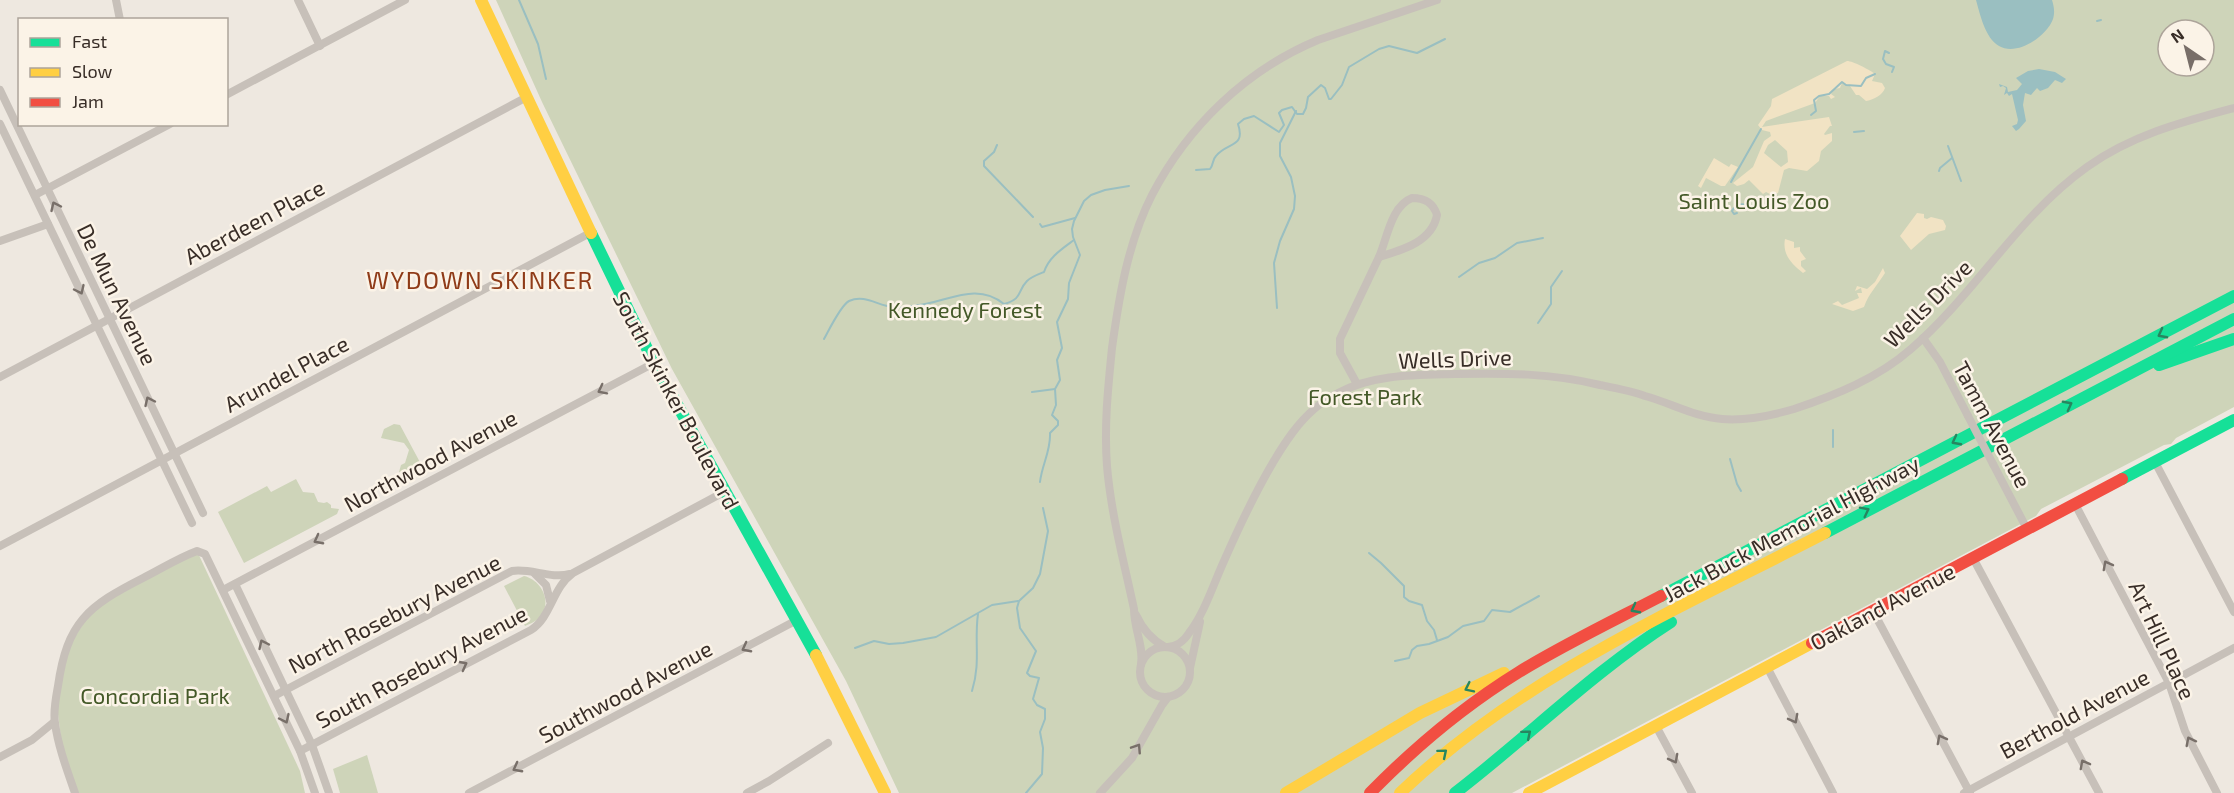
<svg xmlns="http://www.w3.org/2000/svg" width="2234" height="793" font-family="'Exo 2',sans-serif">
<rect width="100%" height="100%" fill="#eee8e0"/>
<!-- green -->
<g fill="#ced4b9" fill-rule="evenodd">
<path d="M496,0H2234V407L2176,438L2171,444L2164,445L2041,509L2036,516L1512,793H899L846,681L672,369L542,102ZM2168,30H2204V66H2168Z"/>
<path d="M394,424L400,425L422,466L410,473L399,472L401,465L405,463L409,450L404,443L381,438L384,429Z"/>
<path d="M296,479L303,492L314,493L318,502L324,503L327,502L331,505V508L339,509L337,514L244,563L218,512L267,486L271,492Z"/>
<path d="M197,551L300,771L305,793H75L64,761L56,699L63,655L94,607Z"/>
<path d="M524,576C542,580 554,604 538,619C535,622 529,624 525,626L504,586Z"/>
<path d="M367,755L378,793H340L333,769Z"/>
</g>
<!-- sand -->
<g fill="#f1e3c4" fill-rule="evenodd">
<path d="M1847,61C1853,61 1870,70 1875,74L1872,81L1882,83L1885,88C1883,95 1873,100 1866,101L1859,95H1856L1850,86L1842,83L1840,88L1834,89L1831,94L1835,97L1831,99L1829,96H1820L1815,103L1766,121L1762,127L1829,117L1832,126H1830L1824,134L1825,135L1832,133V141L1821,151L1819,161L1807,171L1789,168L1784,170L1778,193L1772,195L1766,192L1763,194L1749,180L1744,184L1737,186L1733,183L1753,167L1764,141L1771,136L1770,132L1762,130L1758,125L1771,106L1772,99ZM1775,140L1787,151L1788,162L1781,167L1764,153L1768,145Z"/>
<path d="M1714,158L1729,167L1731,164L1738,167L1725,186H1721L1706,178L1701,188L1698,186Z"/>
<path d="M1917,213L1924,214V218L1927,219L1931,217L1943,220L1946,226L1945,230L1929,234L1911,250L1900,236Z"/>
<path d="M1785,239L1794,242V248L1800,247V251L1806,259L1801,261V266L1806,271L1803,273C1792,264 1782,255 1785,239Z"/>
<path d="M1883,268L1885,273C1877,286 1869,293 1864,307L1853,311L1832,304L1838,301L1842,305L1859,298L1857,293H1862L1861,288L1855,291L1857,286L1867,289L1875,282Z"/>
</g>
<!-- water -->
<g fill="#9abfc1">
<path d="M1976,0H2052C2054,7 2055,12 2053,19C2047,36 2017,57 1999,46C1985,38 1980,14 1976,0Z"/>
<path d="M2039,69L2055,72L2066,79L2062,83L2055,80L2048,88L2040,91L2037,88L2031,95L2025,93L2023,105L2026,121L2019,129L2016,131L2012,126L2017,124L2018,120L2012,94L2009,96L2007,93L2004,95L2006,88L2003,86L2000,87L1999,84L2007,87L2008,92L2017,90L2022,84L2016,78L2028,71Z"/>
</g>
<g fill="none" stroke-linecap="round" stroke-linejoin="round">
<!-- stream -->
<g stroke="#9abfc1" stroke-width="2">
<path d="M519,0L538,44L546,79"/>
<path d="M2097,21L2101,20"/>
<path d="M1889,53L1885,51L1883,59L1886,64L1894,67L1892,72"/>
<path d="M1811,115L1816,111L1814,100L1819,96L1829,94L1842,82L1846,85L1861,86L1866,78L1875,74"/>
<path d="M1854,132L1864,131"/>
<path d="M997,145L994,152L984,161V166L1033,217"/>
<path d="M1948,146L1961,181"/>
<path d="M1196,170L1210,169C1214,164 1212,160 1216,156C1227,142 1246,148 1238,124L1244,119L1254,116L1279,132L1284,125L1279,113L1282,110L1292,107L1297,114H1303L1306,108L1308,97L1321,85L1325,88L1329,99H1331L1342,85L1349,67L1379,49L1389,46L1417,53L1445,39"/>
<path d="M1939,171L1940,168L1952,158"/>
<path d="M1731,182L1761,129"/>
<path d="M1737,213L1734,214L1732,211C1736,203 1744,203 1751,207L1757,202"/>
<path d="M1040,224L1042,227L1075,218"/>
<path d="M1459,277L1479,263L1495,258L1517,243L1543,238"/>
<path d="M1277,308L1274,263L1280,241L1294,209L1295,196L1291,177L1280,156V143L1296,111"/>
<path d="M1538,323L1551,304V287L1562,271"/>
<path d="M824,339C829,330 841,305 849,301C865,294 878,306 893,307C899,308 906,307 912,306C945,304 975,280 1004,304C1023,299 1017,291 1027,281C1031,277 1039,274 1044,272C1049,257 1062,249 1074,240"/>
<path d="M1032,392L1055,389"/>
<path d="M1833,430V447"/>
<path d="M1730,459L1737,484L1741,491"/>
<path d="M1040,482C1042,464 1051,451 1050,433L1058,425V421L1052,415L1056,405L1055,389L1060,380L1057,360L1062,348L1057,322L1068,299L1069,283L1080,255L1073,237L1072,229L1074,221L1084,201L1091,195L1105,190L1129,186"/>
<path d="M1369,553L1381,563L1404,586V597L1409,601L1422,605L1427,621L1434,630L1437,640"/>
<path d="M855,648L874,641L889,644L903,643L936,637L992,605L1018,601"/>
<path d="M1395,661L1409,658L1412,650L1417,646L1429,644L1448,637L1463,626L1484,621L1492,610L1510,612L1539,596"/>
<path d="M972,691C981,662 974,641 978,614"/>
<path d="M1026,793L1042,774L1043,748L1040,732L1045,719V709L1037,705L1033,699L1039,678L1030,676L1027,673L1036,651L1020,628L1017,608L1019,601L1033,588L1040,574L1048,531L1043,508"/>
</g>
<!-- street -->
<g stroke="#c7c0b9" stroke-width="8">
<path d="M116,0L120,20"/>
<path d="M298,0L320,46"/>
<path d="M0,90L203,513"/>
<path d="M226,95L405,0"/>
<path d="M0,124L192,523"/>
<path d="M35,195L170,124"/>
<path d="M1412,198C1424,198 1433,202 1437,215C1432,242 1402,250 1379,257C1387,239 1391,206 1412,198Z"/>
<path d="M0,241L48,224"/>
<path d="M1923,338L1940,362L1968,416"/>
<path d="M0,377L525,98"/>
<path d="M1357,384L1340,353V339L1379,257"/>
<path d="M2155,462L2234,612"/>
<path d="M1993,464L2027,529"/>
<path d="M2075,504L2169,683L2185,731L2217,793"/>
<path d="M0,546L590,233"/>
<path d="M1973,558L2099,793"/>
<path d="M535,574L546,585L550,601"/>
<path d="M235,584L312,745L329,793"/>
<path d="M223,590L654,363"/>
<path d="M1873,611L1970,793"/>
<path d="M1136,615C1142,628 1152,640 1165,647"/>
<circle cx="1165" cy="672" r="25"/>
<path d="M1168,647C1178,646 1184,641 1189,633C1205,612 1213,585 1224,561C1242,520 1266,468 1293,432C1305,416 1320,402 1338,393C1373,374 1416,375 1455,374C1505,373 1551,373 1600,385C1615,388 1631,391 1645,396C1671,403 1695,417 1722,419C1746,421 1770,416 1794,409C1836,395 1878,378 1911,349C1975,294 2018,216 2087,167C2132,135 2182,122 2234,108"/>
<path d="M1141,664C1144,647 1134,629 1134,609C1124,562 1111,514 1107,466C1104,426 1108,388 1112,348C1119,297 1128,242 1152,195C1188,126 1246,70 1318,40L1437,0"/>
<path d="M1767,667L1833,793"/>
<path d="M1190,668L1200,622"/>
<path d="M274,696L512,571C531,568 550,579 570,574"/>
<path d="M1656,726L1692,793"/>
<path d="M300,751L531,630C552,616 552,588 573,573L724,492"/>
<path d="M0,757L32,740L54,722"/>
<path d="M75,793C67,770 58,746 55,723C53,711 56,697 58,686C67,622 88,606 143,578C161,569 178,558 197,551L205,554L300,751L315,793"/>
<path d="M469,793L797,620"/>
<path d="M747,793L769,781L828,743"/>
<path d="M1100,793L1132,758L1162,705L1168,697"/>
<path d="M1964,793L2234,648"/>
</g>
<!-- fast -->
<g stroke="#16e098" stroke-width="12">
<path d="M591,233L654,363L816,655"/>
<path d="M2159,365L2234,339"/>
<path d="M2122,479L2234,420"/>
<path d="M1825,533L2234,319"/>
<path d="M1661,596L2234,296"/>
<path d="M1455,793C1528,737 1593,672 1671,622"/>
</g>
<!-- slow -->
<g stroke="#ffcf43" stroke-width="12">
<path d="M481,0L591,233"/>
<path d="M816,655L885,793"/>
<path d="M1286,793L1420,713L1504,673"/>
<path d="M1400,793C1521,677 1678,609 1825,533"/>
<path d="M1529,793L1812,643"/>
</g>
<!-- jam -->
<g stroke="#f24e42" stroke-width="12">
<path d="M1812,643L2122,479"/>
<path d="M1370,793C1415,747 1464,706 1519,672C1565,644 1613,621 1661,596"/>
</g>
<!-- street-bridge -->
<path stroke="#c7c0b9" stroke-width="8" d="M1968,416L1993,464"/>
</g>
<!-- one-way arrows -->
<defs><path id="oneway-chevron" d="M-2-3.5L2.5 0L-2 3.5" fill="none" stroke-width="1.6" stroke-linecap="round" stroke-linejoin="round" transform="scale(1.5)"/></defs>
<g stroke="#786f69">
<use href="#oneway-chevron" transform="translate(55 206) rotate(-115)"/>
<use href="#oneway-chevron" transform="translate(80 290) rotate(65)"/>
<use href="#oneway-chevron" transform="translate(602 390) rotate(153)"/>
<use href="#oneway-chevron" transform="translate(149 401) rotate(-115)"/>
<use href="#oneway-chevron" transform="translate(318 540) rotate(152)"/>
<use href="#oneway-chevron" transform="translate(2107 565) rotate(-118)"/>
<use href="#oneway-chevron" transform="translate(263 644) rotate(-115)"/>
<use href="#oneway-chevron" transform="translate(746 648) rotate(152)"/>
<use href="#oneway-chevron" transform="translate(463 665) rotate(-28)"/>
<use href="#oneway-chevron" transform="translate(285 719) rotate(65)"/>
<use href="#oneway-chevron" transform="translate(1794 719) rotate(62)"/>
<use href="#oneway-chevron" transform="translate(1941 739) rotate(-118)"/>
<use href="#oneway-chevron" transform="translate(2190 741) rotate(-117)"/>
<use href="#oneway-chevron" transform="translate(1137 748) rotate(-57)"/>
<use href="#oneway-chevron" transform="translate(1674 759) rotate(62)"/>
<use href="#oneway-chevron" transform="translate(2084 764) rotate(-118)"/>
<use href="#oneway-chevron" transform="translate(517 768) rotate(152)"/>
</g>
<g stroke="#278660">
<use href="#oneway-chevron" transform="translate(2162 334) rotate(152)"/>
<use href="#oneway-chevron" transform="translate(2068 405) rotate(-28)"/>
<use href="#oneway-chevron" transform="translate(1956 441) rotate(152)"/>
<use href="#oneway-chevron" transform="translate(1865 511) rotate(-27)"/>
<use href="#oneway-chevron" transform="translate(1635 609) rotate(152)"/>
<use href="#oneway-chevron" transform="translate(1469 688) rotate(154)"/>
<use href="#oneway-chevron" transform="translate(1527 734) rotate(-40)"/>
<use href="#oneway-chevron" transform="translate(1443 753) rotate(-40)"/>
</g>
<g text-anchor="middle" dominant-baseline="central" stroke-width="5" stroke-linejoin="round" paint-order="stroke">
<!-- park labels -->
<g font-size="22" fill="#445928" stroke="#fbf3e7">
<text x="1754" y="200">Saint Louis Zoo</text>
<text x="965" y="309">Kennedy Forest</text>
<text x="1365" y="396">Forest Park</text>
<text x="155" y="695">Concordia Park</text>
</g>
<!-- street labels -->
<g font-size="22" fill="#382d27" stroke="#fbf3e7">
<text transform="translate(254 221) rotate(-28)">Aberdeen Place</text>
<text transform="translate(118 294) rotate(64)">De Mun Avenue</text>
<text transform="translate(1927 303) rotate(-45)">Wells Drive</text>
<text transform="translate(1455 358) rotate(-2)">Wells Drive</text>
<text transform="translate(286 373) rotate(-28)">Arundel Place</text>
<text transform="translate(677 400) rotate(62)">South Skinker Boulevard</text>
<text transform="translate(1993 424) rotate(62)">Tamm Avenue</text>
<text transform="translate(430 460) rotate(-28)">Northwood Avenue</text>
<text transform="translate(1791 528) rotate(-28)">Jack Buck Memorial Highway</text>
<text transform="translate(1882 606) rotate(-28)">Oakland Avenue</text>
<text transform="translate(394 613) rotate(-27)">North Rosebury Avenue</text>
<text transform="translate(2163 640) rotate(65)">Art Hill Place</text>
<text transform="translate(421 666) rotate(-28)">South Rosebury Avenue</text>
<text transform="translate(625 691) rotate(-28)">Southwood Avenue</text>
<text transform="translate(2074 713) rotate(-28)">Berthold Avenue</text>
</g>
<!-- neighbourhood labels -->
<g font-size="24" letter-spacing="1.5" fill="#8f3b18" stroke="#fbf3e7">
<text x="480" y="279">WYDOWN SKINKER</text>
</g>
</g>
<!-- legend -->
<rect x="18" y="18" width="210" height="108" fill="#fbf3e7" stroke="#ada49a" stroke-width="1.5"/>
<rect x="30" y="38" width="30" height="9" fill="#16e098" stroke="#ada49a" stroke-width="1.5"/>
<text x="72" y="48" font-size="18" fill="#382d27">Fast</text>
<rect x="30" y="68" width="30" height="9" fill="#ffcf43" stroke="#ada49a" stroke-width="1.5"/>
<text x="72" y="78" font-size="18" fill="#382d27">Slow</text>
<rect x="30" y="98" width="30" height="9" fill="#f24e42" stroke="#ada49a" stroke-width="1.5"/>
<text x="72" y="108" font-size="18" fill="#382d27">Jam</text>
<!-- north arrow -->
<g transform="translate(2186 48) rotate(325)"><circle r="28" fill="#fbf3e7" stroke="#ada49a" stroke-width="1.5"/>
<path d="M0-4.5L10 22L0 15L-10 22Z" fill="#786e68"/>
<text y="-9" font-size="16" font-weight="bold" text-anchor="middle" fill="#382d27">N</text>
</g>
</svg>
